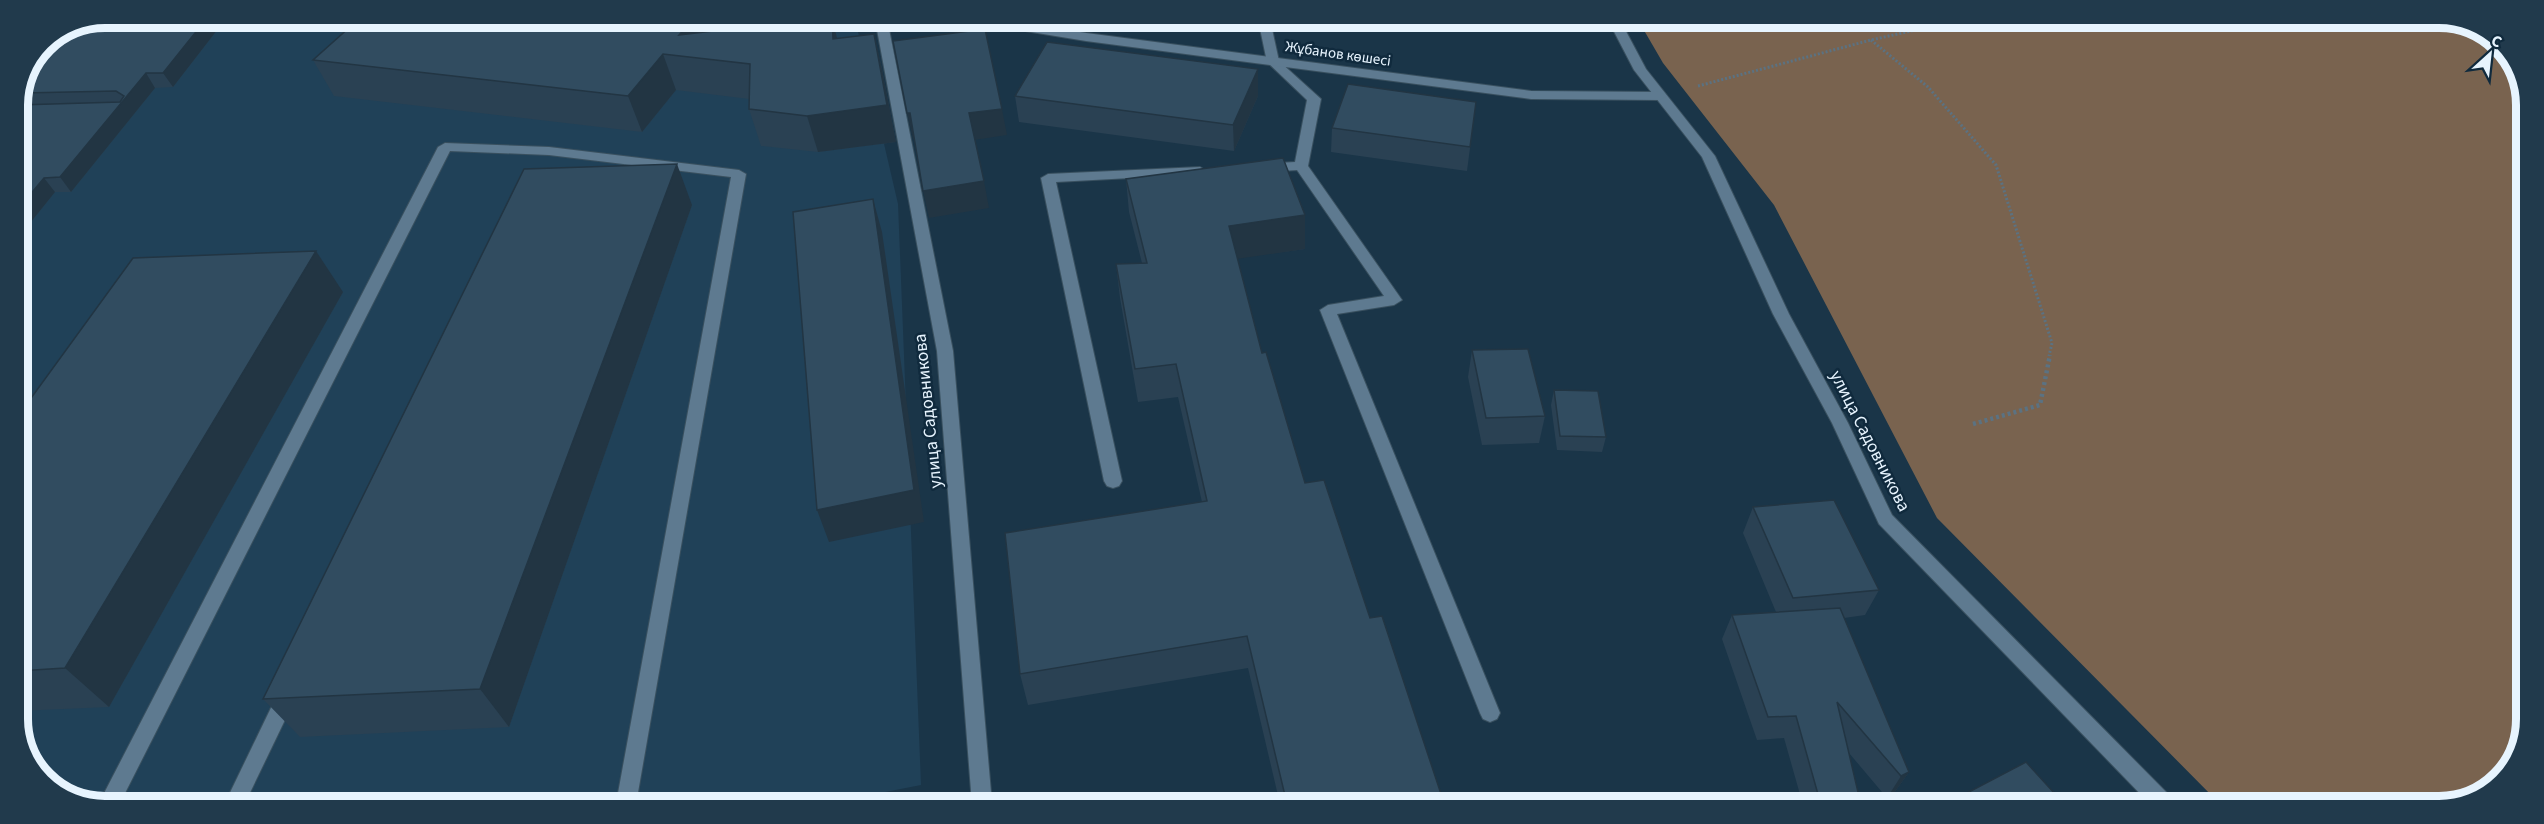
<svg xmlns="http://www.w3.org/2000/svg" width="2544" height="824" font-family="'Source Sans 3',sans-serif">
<rect width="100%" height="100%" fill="#1a3548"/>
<!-- built -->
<path fill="#204158" d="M105,18L855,19L898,204L921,785L824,804L82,803L36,772L18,725V105L44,43Z"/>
<!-- forest -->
<path fill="#79634f" d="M1638,20L2462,21L2505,48L2526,99L2523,742L2492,788L2439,806H2222L1937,518L1774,205L1663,63Z"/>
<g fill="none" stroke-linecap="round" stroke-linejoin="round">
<!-- service casing -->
<g stroke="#39505f" stroke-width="2">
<g id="service">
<path d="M1258,19L1270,20L1279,61L1321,99L1308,166L1402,300L1394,305L1337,314L1500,713L1497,719L1490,722L1483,719L1480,713L1320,310L1328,305L1384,296L1297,170L1264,172L1257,168L1264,164L1295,162L1307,100L1267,62Z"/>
<path d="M1608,20H1620L1646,69L1715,156L1789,314L1848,423L1892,515L2173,799L2176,806H2152L1879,524L1832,423L1773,314L1702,157L1634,70Z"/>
<path d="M2447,21H2462L2491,40H2483Z"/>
<path d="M445,143L549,147L739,170L746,174L636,804H616L731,177L549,155L450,151L120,803H99L438,147Z"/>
<path d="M1200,167L1207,171L1205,174L1056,182L1122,481L1119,486L1113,488L1107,486L1104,481L1041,178L1048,174Z"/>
<path d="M287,687L294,689L297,695L245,803H225L280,689Z"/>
</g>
</g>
<!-- minor casing -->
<g stroke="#39505f" stroke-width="2">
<g id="minor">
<path d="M875,19H887L953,351L992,804H972L937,351Z"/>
<path d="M971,19H1000L1086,33L1531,91L1660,92L1667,96L1660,100L1531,99L1086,41L977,23Z"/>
</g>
</g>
<!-- path-far1 -->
<g stroke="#5b7282" stroke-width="3" stroke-dasharray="2 2" stroke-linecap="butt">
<path d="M1871,40L1928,87L1996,165L2052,343L2049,356"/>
<path d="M1698,86L1871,40L1960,20"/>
</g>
<!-- path -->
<path stroke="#5b7282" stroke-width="4.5" stroke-dasharray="3 3" stroke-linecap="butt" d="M1973,424L2040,405L2050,355"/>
<!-- service -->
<use href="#service" fill="#5e7a90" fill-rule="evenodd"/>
<!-- minor -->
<use href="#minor" fill="#5e7a90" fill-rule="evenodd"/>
</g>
<!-- wall -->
<g fill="#2a4153">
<path d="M105,18H219L218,19L221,25L173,87L155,88L71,192H55L18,238V105L44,43Z"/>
<path d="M360,18L714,19L718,31L832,19L837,38L874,34L882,69L896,142L818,152L761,146L749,109V99L676,90L642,132L334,96L313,60Z"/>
<path d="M1015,96H1258L1234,151L1019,122Z"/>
<path d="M1476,102L1467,171L1331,152L1332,128Z"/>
<path d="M1126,179L1305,215V249L1237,258L1262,353L1305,483L1370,618L1442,805L1280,804L1248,668L1028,705L1020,674L1202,502L1178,397L1138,402L1120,298L1116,264L1142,263L1129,212Z"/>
<path d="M692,205L509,727L300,737L263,699Z"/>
<path d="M343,292L109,707L18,711V416Z"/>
<path d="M1472,350L1545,416L1539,443L1482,445L1468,377Z"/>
<path d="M1554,390L1606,437L1602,452L1557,450L1551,405Z"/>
<path d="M1753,507L1879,590L1865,615L1844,618L1909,772L1894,793L1887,798L1849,753L1861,805H1803L1784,738L1757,740L1722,639L1732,615L1776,612L1743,533Z"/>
</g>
<!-- shaded-wall -->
<g fill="#223543">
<path d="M207,18H219L218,19L221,25L173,87L163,73Z"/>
<path d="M693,19H714L720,36L679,35Z"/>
<path d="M832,19L841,53L833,39Z"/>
<path d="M874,34L882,69L896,142L818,152L807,116Z"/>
<path d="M663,54L676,90L642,132L628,96Z"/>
<path d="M1258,69V96L1234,151L1233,125Z"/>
<path d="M146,73L155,88L71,192L60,177Z"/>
<path d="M1002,109L1007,135L974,140L969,113Z"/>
<path d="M907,113H910L916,139H913Z"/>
<path d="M677,164L692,205L509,727L480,689Z"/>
<path d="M44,178L55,192L18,238V209Z"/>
<path d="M984,181L989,208L929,218L923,191Z"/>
<path d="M873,199L882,232L924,522L829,542L817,510Z"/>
<path d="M1305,215V249L1230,260L1229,226Z"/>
<path d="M316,251L343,292L109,707L65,668Z"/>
<path d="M1909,772L1894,793L1887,798L1901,776Z"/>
<path d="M1443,800L1442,805H1420Z"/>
</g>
<!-- building -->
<g fill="#314c60" stroke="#223543" stroke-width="1.5">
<path d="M137,18H207L163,73H146L60,177L44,178L18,209V199H19L23,195L20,188H18V105L120,102L124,96L116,91L23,93L44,43L101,20Z"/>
<path d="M360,18L693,19L679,35L815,19H832L833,39L874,34L887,105L807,116L749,109L750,64L663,54L628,96L313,60Z"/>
<path d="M985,29L1002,109L969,113L984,181L923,191L910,113H907L893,41Z"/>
<path d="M1047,42L1258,69L1233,125L1015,96Z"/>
<path d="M1348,84L1476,102L1470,147L1332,128Z"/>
<path d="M1283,158L1305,215L1229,226L1262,353L1266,352L1305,483L1324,480L1370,618L1382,616L1443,800L1420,805L1287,804L1247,636L1020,674L1005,533L1207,501L1176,364L1135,369L1116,264L1147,263L1126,179Z"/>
<path d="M677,164L480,689L263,699L524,169Z"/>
<path d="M873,199L914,490L817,510L793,212Z"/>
<path d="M316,251L65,668L18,671V416L133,258Z"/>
<path d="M1528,349L1545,416L1486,418L1472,350Z"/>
<path d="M1554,390L1598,391L1606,437L1560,436Z"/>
<path d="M1834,500L1879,590L1793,598L1753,507Z"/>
<path d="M1840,608L1909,772L1901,776L1837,702L1861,805H1821L1796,716L1768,717L1732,615Z"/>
<path d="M2026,762L2066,806L1944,805Z"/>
</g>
<g text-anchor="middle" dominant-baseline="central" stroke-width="5" stroke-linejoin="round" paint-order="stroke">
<!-- far-street labels -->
<g font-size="15" fill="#e7f4fe" stroke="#102a3d">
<text transform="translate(1338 54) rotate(8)">Жұбанов көшесі</text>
</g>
<!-- street labels -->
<g font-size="18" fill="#e7f4fe" stroke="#102a3d">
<text transform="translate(928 411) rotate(-96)">улица Садовникова</text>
<text transform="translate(1870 441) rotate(63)">улица Садовникова</text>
</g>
</g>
<!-- crop -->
<path d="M0 0H2544V824H0ZM105 28H2439A77 77 0 0 1 2516 105V719A77 77 0 0 1 2439 796H105A77 77 0 0 1 28 719V105A77 77 0 0 1 105 28Z" fill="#213a4c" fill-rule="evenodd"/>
<path fill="none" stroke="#e7f4fe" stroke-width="8" d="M105 28H2439A77 77 0 0 1 2516 105V719A77 77 0 0 1 2439 796H105A77 77 0 0 1 28 719V105A77 77 0 0 1 105 28Z"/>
<!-- north arrow -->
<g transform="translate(2490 54) rotate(27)" stroke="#102a3d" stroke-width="4.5" paint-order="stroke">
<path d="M0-4.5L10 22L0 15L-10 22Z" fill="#e7f4fe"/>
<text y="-9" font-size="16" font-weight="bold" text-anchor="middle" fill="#e7f4fe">С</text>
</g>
</svg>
